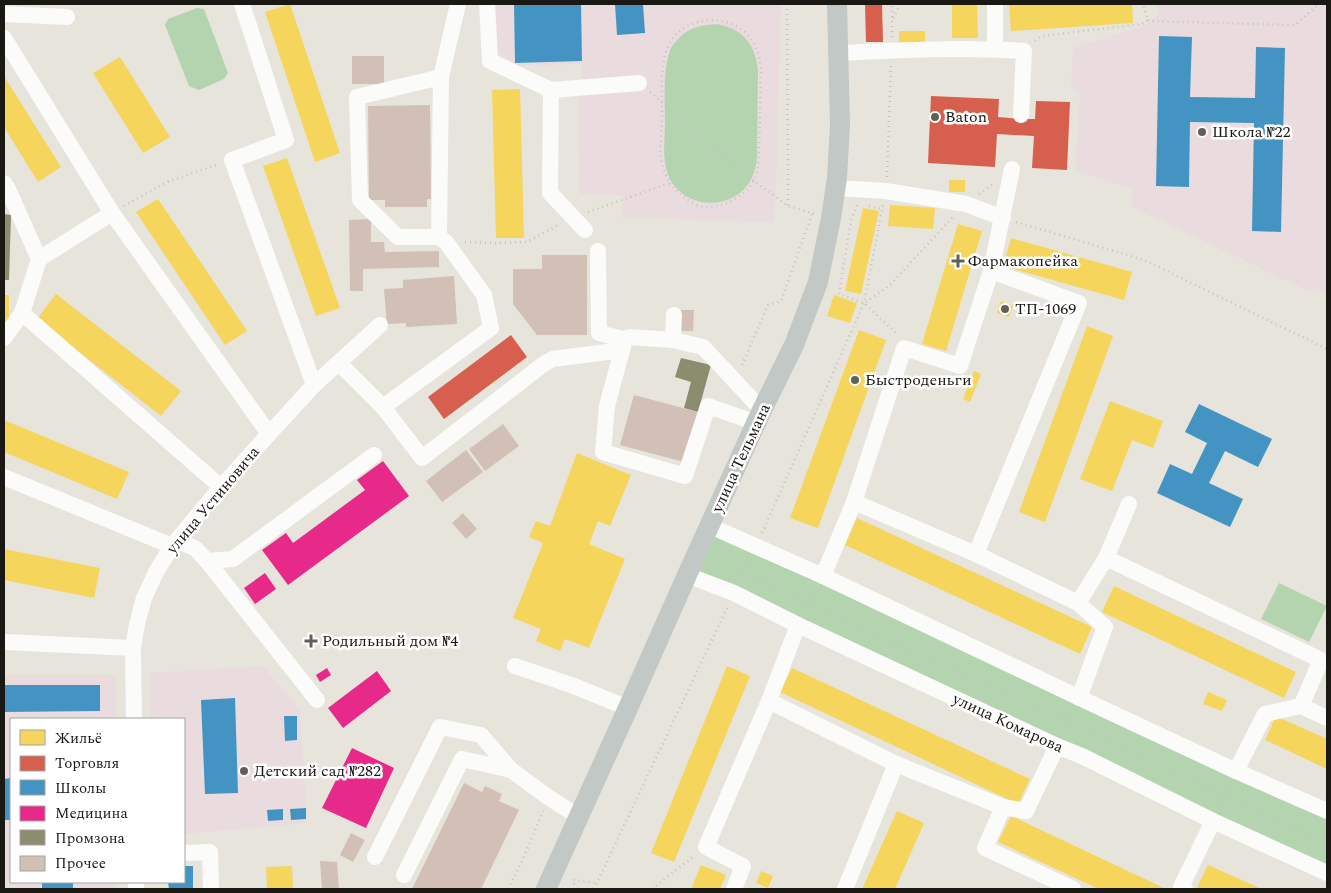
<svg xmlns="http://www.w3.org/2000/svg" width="1331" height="893" font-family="Spectral,serif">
<rect width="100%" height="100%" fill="#e7e4db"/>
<!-- education -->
<g fill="#eadcde">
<path d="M495,4H781L776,197L773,222L621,217L624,195L579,194L578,98L582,92L581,64L517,66L498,52Z"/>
<path d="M1154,4H1327V293L1304,289L1132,207L1133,189L1075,170L1080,94L1071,86L1073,48L1143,26L1159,14Z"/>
<path d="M263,666L300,710L307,823L184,834V719H151L150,673Z"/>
<path d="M4,675H116V719H11V882H117V889H4Z"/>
</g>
<!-- green -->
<g fill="#b4d4b0">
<path d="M197,8L204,9L228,73L224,79L199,90L189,86L165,25L168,19Z"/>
<path d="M718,24C744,30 755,44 758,70L757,158C756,167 754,175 749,183C733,208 692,210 674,185C671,182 668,176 667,171C662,156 665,138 665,122C665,101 663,78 668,57C669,51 673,44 677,40C689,27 701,25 718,24Z"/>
<path d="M710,526L1327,811V873L687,575Z"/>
<path d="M1279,583L1327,606L1309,642L1261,619Z"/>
</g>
<!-- homes -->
<g fill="#f6d55c">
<path d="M290,4L340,153L315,162L265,12Z"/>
<path d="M952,4H977L978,38H952Z"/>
<path d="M1009,4H1132L1133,23L1011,31Z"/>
<path d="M899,31H925V46L899,45Z"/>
<path d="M120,57L170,137L143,153L93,73Z"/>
<path d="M4,76L61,167L38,182L4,127Z"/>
<path d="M520,89L524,238H496L492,90Z"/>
<path d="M287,158L340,308L316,316L263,166Z"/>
<rect x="949" y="180" width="16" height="12"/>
<path d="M158,199L247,331L225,345L136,212Z"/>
<path d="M890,205L935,208L933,229L888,226Z"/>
<path d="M863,208L879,211L861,294L845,291Z"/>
<path d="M958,224L982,231L946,351L922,344Z"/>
<path d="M1011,238L1132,272L1124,300L1003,266Z"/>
<path d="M56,294L181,391L161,416L37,319Z"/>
<rect x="4" y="295" width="5" height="26"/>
<path d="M834,295L857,303L850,323L827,316Z"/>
<path d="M1001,301L1013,306L1009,317L997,313Z"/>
<path d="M1087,326L1113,336L1045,522L1019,512Z"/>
<path d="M859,330L886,340L818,528L790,518Z"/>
<path d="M974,371L981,374L970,402L963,399Z"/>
<path d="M1110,401L1163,421L1153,448L1132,440L1112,491L1080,479Z"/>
<path d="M4,420L129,472L117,499L4,452Z"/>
<path d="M577,453L631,475L610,526L598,521L589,544L625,559L589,648L565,639L560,651L536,641L541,629L513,618L543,543L529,537L536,521L550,526Z"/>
<path d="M857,518L1092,627L1080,654L845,545Z"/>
<path d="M4,549L100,568L94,598L4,580Z"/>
<path d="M1114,586L1296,672L1284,698L1102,612Z"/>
<path d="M727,666L750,676L674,862L651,853Z"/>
<path d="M792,668L1030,779L1018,804L780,692Z"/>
<path d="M1208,692L1227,700L1222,711L1203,704Z"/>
<path d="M1276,716L1327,739V769L1265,740Z"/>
<path d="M897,811L924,823L895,889H862Z"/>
<path d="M1011,816L1166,889H1099L998,842Z"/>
<path d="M701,865L726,875L720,889H691Z"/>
<path d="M1208,865L1262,889H1202L1197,887Z"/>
<path d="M292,866L293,889H267L266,867Z"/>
<path d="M761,871L773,876L768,888L756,883Z"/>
</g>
<!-- shops -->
<g fill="#d6604d">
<path d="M865,4H882L883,42H866Z"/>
<path d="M931,96L999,99L998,117L1021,119H1035L1036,101L1070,102L1067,170L1032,168L1034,136L997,134L995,167L928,163Z"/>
<path d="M511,335L527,357L444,419L428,397Z"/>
</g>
<!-- schools -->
<g fill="#4393c3">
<path d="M514,4H581L582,61L515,63Z"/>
<path d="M615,4H643L645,33L617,35Z"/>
<path d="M1159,36L1192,37L1190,97L1255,98L1256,47L1285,48L1281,232L1252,231L1254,123L1190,122L1189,187L1156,186Z"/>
<path d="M1199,404L1272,439L1258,467L1225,451L1209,483L1243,499L1230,527L1157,493L1170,464L1192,474L1207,443L1185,432Z"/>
<path d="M4,685H100V711L4,712Z"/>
<path d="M235,698L238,793L205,794L201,700Z"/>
<path d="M284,716H297V740L285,741Z"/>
<path d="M11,778V820H4V779Z"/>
<path d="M306,808V819L291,820L290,809Z"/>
<path d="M283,809V820L268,821L267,810Z"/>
<path d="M184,866H193V889H169L168,882H184Z"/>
<rect x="42" y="882" width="31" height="7"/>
</g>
<!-- health -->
<g fill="#e7298a">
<path d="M383,461L409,496L288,585L262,550L286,533L293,543L365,490L357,480Z"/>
<path d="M265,573L276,589L255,604L244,588Z"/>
<path d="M327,668L331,675L320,682L316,675Z"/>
<path d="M377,671L391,691L343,728L328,708Z"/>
<path d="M352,748L394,768L366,828L322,808Z"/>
</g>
<!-- industry -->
<g fill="#8c8c6e">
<path d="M4,214L11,215L9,280H4Z"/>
<path d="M681,358L711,365L698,412L684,408L691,382L675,377Z"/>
</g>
<!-- building -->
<g fill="#d2c0b6">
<rect x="352" y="56" width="32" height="28"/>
<path d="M430,105L431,199H427V207H385V200H369L368,106Z"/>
<path d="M371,219V242H384L385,252L439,251V267L363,269V291H350L349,220Z"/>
<path d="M542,255H587V335H537L513,304V269H542Z"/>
<path d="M454,276L457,324L406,327V323L387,324L384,289L403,288V280Z"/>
<path d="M681,310H694L693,331H680Z"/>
<path d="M634,395L698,412L684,462L620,445Z"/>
<path d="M503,424L519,446L485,471L469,449Z"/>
<path d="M466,450L483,472L442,502L426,481Z"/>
<path d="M463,513L477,529L466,539L452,523Z"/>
<path d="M464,783L482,792L485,786L502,794L499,801L519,810L481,889H412Z"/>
<path d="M351,833L365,840L353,862L340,855Z"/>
<path d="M320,861L337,862L339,889H322Z"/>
</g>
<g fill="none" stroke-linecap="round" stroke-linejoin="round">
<!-- path -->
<g stroke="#c4c3bf" stroke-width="2.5" stroke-dasharray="1 4" stroke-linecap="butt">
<path d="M787,4L788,206"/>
<path d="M893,18L900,4"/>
<path d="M1148,20L1149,21L1295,25L1319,4"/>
<path d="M892,37V4"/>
<path d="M1035,41L1041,36L1142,24L1148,20L1143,4"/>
<path d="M650,92L754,181L776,197L788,206L815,214"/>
<path d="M887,177L891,65"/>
<path d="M979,194L993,184"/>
<path d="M857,205L851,220L839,294L864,303L896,333L897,336"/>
<path d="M124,206L167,182L219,164"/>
<path d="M869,206L882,209"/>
<path d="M588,212L670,183C666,175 662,167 661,158C659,145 662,130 662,116C663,91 657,60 673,38C692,13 739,14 754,44C759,52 760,61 761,69L759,158C758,168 757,176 752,184C742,199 714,212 697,205C685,200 678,192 670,183"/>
<path d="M1016,222L1144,260L1327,349"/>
<path d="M465,242L494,243L527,242L560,224"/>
<path d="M866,302L890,285L953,217"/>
<path d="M742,365L768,305L781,301L812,214"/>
<path d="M762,533L864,303L883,205"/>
<path d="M743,573L1327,842"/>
<path d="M740,581L750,559"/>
<path d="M804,613L817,589"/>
<path d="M1063,733L1073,710"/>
<path d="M1219,808L1230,783"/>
<path d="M508,889L523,859L543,811"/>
<path d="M576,889L573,880L597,883"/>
<path d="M594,889L728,606"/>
<path d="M652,889L694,856"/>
</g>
<!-- minor -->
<g stroke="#fbfbfa" stroke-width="16">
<path d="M242,4L286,140L232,160L314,385"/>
<path d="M487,4L490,61L551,90L550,193L585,230"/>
<path d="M4,14L67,17"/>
<path d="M4,38L112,213L269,434"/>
<path d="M995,49V4"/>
<path d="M839,53C900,50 963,47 1024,51L1021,115"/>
<path d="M441,77L357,97L360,200L398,237H439L441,77L458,4"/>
<path d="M551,90L639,83"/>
<path d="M4,183L8,189L39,259"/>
<path d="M835,188L886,191L966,204L1003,218"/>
<path d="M598,251L599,333L624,339L630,337L673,340L703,347L762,410"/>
<path d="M22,313L221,487"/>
<path d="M4,338L22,313L39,259L112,213"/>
<path d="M624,339L622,350L607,406L603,452L685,476L708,406L757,423"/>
<path d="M673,340L674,315"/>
<path d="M339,363L383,407L491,328L484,295L446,242L439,237"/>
<path d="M383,407L422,458L545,363L553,359L622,350L624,342"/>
<path d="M4,477L172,546"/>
<path d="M854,502L976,554L1078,603L1105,627L1079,698"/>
<path d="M710,526L823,576L1099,707L1236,771L1327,811"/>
<path d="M177,540L196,549L207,561L233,559L374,455"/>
<path d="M976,554L1079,303L991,271"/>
<path d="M1106,558L1129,504"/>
<path d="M207,561L317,700"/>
<path d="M687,575L734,593L798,625L1057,746L1084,757L1213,821L1327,873"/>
<path d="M823,576L854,502L904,348L960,366L991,271L1012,169"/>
<path d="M1078,603L1106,558L1321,660L1301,706"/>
<path d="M798,625L769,701L896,764L1003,807L985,848L1073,889"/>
<path d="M4,642L133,648"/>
<path d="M515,666L574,686L628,708"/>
<path d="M134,719L133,648L137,624L144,598L156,572L172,546L221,487L269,434L314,385L380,325"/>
<path d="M1236,771L1265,714L1301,706L1327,718"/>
<path d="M1003,807L1026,811L1057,746"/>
<path d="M184,853L210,852L211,889"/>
<path d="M375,857L440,727L481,735L511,770"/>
<path d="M404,875L462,759L511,770L548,797L579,817"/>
<path d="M136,882V889"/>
<path d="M734,889L743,866L706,847L769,701"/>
<path d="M845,889L896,764"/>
<path d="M1185,889L1181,887L1213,821"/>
</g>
<!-- major -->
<path stroke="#c1c8c5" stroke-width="20" d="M546,889L628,708L687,575L762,410L794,345L818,282L831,218L837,178L840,125L837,4"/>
</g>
<!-- markers -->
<g fill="#625f58" stroke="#fff" stroke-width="2">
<circle cx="935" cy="117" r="5"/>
<circle cx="1202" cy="132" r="5"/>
<path d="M955.5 253.5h5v5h5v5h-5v5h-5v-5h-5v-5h5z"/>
<circle cx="1005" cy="309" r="5"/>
<circle cx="855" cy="380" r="5"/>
<path d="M308.5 633.5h5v5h5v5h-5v5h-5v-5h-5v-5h5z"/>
<circle cx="244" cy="771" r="5"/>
</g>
<g text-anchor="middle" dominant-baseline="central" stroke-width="5" stroke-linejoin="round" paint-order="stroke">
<!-- poi labels -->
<g font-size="16" fill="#1a1812" stroke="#fff" text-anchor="start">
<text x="945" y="117">Baton</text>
<text x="1212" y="132">Школа №22</text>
<text x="968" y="261">Фармакопейка</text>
<text x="1015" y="309">ТП-1069</text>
<text x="865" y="380">Быстроденьги</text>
<text x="322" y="641">Родильный дом №4</text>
<text x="254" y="771">Детский сад №282</text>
</g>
<!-- street labels -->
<g font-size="16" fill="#1a1812" stroke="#fff">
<text transform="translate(741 458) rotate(-65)">улица Тельмана</text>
<text transform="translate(213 500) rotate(-50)">улица Устиновича</text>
<text transform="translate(1008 723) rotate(25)">улица Комарова</text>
</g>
</g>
<!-- border -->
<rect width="1331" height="893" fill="none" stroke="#1a1812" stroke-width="10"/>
<!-- legend -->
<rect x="10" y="718" width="175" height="165" fill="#ffffff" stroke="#a3a3a0"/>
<rect x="20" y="730" width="25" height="15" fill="#f6d55c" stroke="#a3a3a0"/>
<text x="55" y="743" font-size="15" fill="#1a1812">Жильё</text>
<rect x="20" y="756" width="25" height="15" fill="#d6604d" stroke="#a3a3a0"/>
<text x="55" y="768" font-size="15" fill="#1a1812">Торговля</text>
<rect x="20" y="780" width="25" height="15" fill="#4393c3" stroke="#a3a3a0"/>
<text x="55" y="793" font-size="15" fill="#1a1812">Школы</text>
<rect x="20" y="806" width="25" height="15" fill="#e7298a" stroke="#a3a3a0"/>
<text x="55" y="818" font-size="15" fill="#1a1812">Медицина</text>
<rect x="20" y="830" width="25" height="15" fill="#8c8c6e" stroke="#a3a3a0"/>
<text x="55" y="843" font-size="15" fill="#1a1812">Промзона</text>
<rect x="20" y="856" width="25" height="15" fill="#d2c0b6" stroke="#a3a3a0"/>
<text x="55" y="868" font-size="15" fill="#1a1812">Прочее</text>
</svg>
